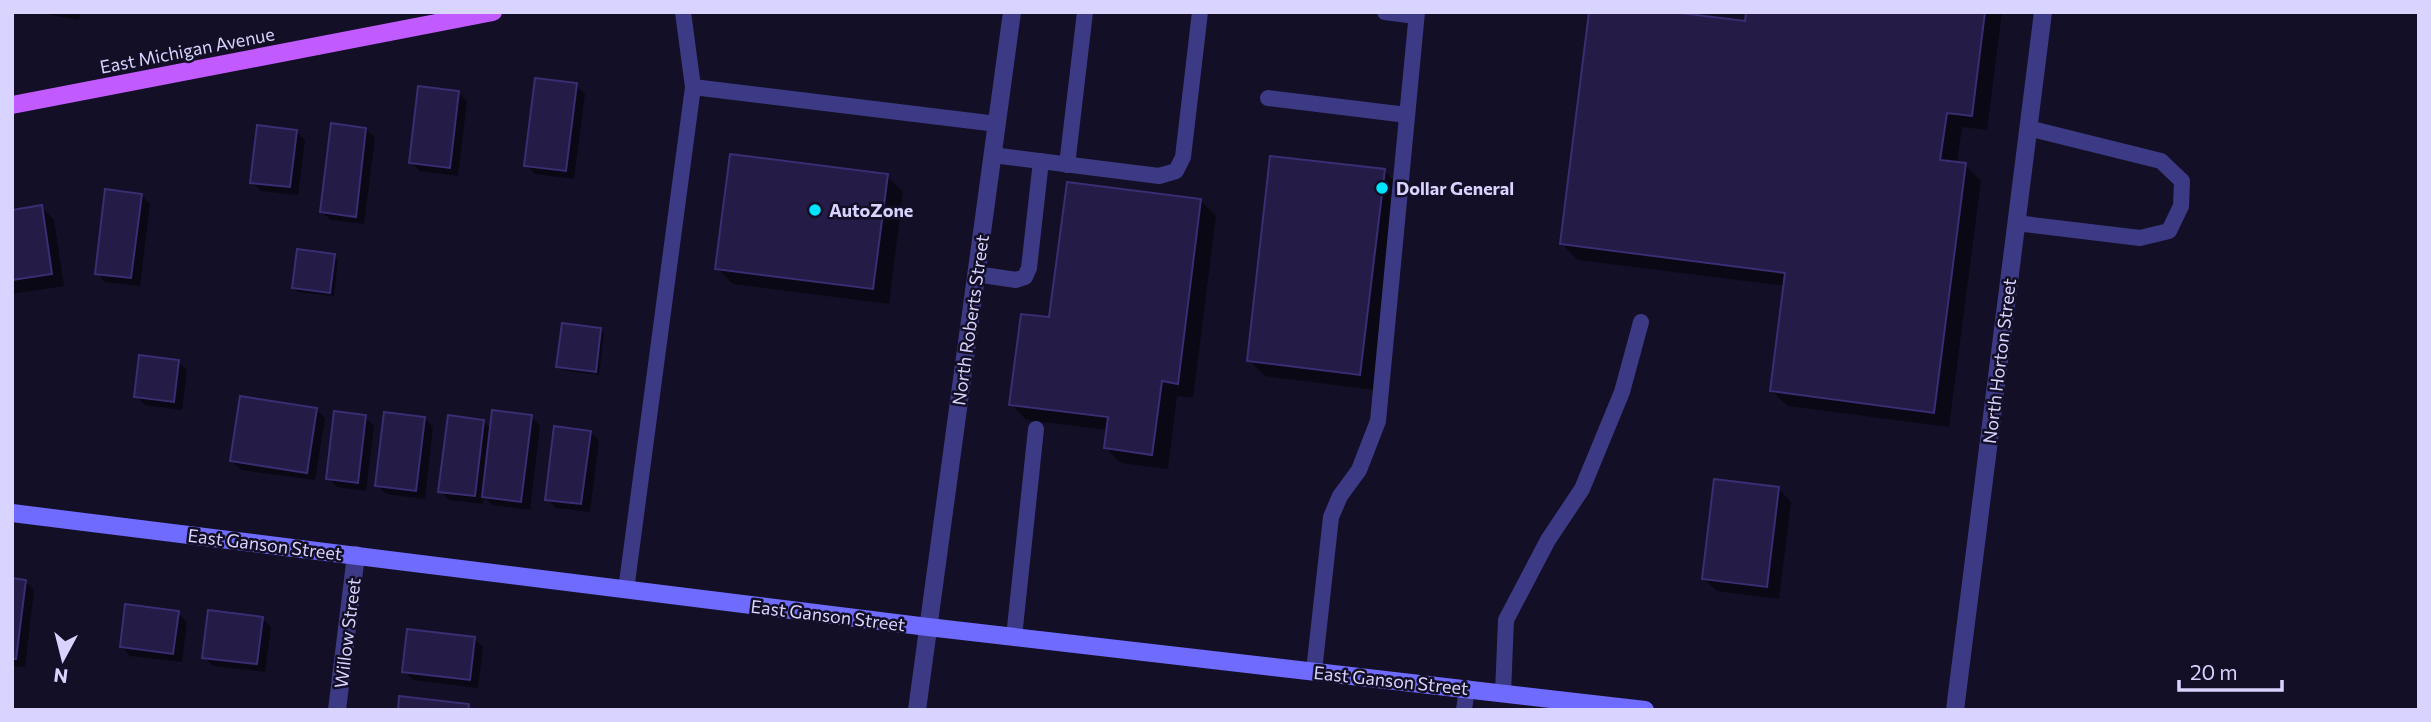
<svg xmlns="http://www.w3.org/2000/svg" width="2431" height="722" font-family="Commissioner,sans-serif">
<rect width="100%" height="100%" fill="#130f26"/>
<!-- shadow -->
<g fill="#0007">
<path d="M34,12H80L79,20Z"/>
<path d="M1747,12H2002L1987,130L1962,127L1957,164L1965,165L1981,181L1949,427L1788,406L1772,391L1786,286L1578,260L1562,244L1746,23Z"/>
<path d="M576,85L585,94L574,179L535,174L526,165Z"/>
<path d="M458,92L467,101L458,176L420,171L411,162Z"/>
<path d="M366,129L375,138L364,224L331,220L322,212Z"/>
<path d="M296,131L305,140L298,195L261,191L252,182Z"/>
<path d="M1384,171L1400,186L1375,390L1265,376L1249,360Z"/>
<path d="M887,176L903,192L889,304L733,284L717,268Z"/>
<path d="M141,195L150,204L140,286L105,282L97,273Z"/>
<path d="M1200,200L1216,216L1193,398L1177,396L1168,469L1121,463L1105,447L1108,430L1026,420L1011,404Z"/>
<path d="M41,207L54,220L64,286L12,294V212Z"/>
<path d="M334,256L338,260L334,296L298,292L294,288Z"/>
<path d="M600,329L604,333L599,375L562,370L558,366Z"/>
<path d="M178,361L187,370L182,410L145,405L136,396Z"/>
<path d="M316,410L325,418L315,480L241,470L232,461Z"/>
<path d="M365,417L374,426L366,491L337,487L328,478Z"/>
<path d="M531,417L540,426L530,510L492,505L484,497L483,504L449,500L440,491L483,421L492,430Z"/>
<path d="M424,418L433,427L425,499L386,494L377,485Z"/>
<path d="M590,432L599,441L590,512L556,508L547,499Z"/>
<path d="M1779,489L1791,502L1779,599L1717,591L1704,579Z"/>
<path d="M12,580L25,581L34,590L25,667L12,666Z"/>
<path d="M178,613L187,622L182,662L130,656L122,647Z"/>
<path d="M262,618L271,627L265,672L213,666L204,657Z"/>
<path d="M474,639L483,647L478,688L413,680L404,671Z"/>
</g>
<!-- building -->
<g fill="#241b47" stroke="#3b2d73" stroke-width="2">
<path d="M1589,12H1672L1745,21L1746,12H1985L1972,116L1947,113L1940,160L1966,163L1934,413L1770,391L1785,273L1560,244Z"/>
<path d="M535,78L577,83L566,171L524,166Z"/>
<path d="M418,86L459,91L450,168L409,163Z"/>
<path d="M331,123L366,128L356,217L320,212Z"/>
<path d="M257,125L297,130L290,187L250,183Z"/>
<path d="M730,154L888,174L873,289L715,269Z"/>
<path d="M1270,156L1385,169L1360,375L1247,361Z"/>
<path d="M1067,182L1201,199L1178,384L1162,381L1152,455L1104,448L1108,417L1009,405L1021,314L1049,317Z"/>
<path d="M105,189L142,194L131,278L95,274Z"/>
<path d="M42,205L52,274L12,280V210Z"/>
<path d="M297,249L335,254L330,293L292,288Z"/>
<path d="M562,323L601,328L596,372L556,367Z"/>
<path d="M139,355L179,360L174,402L134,397Z"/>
<path d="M240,396L317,408L307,473L230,461Z"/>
<path d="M492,410L532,415L521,502L482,497Z"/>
<path d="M334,411L366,415L358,483L326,479Z"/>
<path d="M384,412L425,417L416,491L375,486Z"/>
<path d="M448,415L484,420L475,496L438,492Z"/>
<path d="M554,426L591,431L581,504L545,500Z"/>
<path d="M1714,479L1779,487L1767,587L1702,579Z"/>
<path d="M12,578L26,580L16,659H12Z"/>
<path d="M125,604L179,611L173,654L120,647Z"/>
<path d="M208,610L263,617L257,664L202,658Z"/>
<path d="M407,629L475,637L470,680L402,672Z"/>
<path d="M399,696L469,704L468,710H398Z"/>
</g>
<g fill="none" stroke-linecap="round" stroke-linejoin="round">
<!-- lane -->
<g stroke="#3d3a85" stroke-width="16">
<path d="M1385,12L1416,16"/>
<path d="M693,87L997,124"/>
<path d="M1268,98L1407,115"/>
<path d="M992,155L1159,176L1176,171L1183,157L1200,12"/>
<path d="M1067,165L1085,12"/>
<path d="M2016,223L2140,238L2169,231L2181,206L2182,181L2161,161L2028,128"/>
<path d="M976,274L1016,280L1025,277L1029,268L1041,161"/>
<path d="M626,590L693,87L683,12"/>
<path d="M1014,637L1036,429"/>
<path d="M1314,671L1331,517L1340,496L1359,470L1378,421L1417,12"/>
<path d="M1503,693L1506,620L1548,540L1582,489L1622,392L1641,322"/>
<path d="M1464,710L1467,688"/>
</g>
<!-- street -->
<g stroke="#3d3a85" stroke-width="18">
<path d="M337,710L356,555"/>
<path d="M917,710L1012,12"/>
<path d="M1955,710L2043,12"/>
</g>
<!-- secondary -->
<path stroke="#6f6bff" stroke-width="18" d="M12,513L928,627L1645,710"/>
<!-- primary -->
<path stroke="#c25bff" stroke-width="18" d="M12,105L493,12"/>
</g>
<!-- markers -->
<g fill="#00e5ff" stroke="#130f26" stroke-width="2.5">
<circle cx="1382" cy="188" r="7"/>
<circle cx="815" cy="210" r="7"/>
</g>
<g text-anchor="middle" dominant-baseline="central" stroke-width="5" stroke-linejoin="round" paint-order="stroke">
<!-- street labels -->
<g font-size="18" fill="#d9d4ff" stroke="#130f26">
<text transform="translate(187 50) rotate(-11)">East Michigan Avenue</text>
<text transform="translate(970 320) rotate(-82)">North Roberts Street</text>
<text transform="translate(1999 361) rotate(-83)">North Horton Street</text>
<text transform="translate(265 544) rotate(7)">East Ganson Street</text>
<text transform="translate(828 615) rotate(7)">East Ganson Street</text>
<text transform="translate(347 633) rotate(-83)">Willow Street</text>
<text transform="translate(1391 680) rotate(6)">East Ganson Street</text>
</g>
<!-- poi labels -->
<g font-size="18" font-weight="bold" fill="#d9d4ff" stroke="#130f26" text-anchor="start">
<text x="1396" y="188">Dollar General</text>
<text x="829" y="210">AutoZone</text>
</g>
</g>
<!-- border -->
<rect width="2431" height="722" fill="none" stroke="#d9d4ff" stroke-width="28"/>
<!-- north arrow -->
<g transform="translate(63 659) rotate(187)" stroke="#130f26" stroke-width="5" paint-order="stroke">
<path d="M0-5L12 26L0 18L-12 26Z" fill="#d9d4ff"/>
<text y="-10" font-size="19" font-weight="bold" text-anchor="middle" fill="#d9d4ff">N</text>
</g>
<!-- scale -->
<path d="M2179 680v10h103v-10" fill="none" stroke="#d9d4ff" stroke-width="3.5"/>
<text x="2190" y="680" font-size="21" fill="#d9d4ff" stroke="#130f26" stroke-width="5" paint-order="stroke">20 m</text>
</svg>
